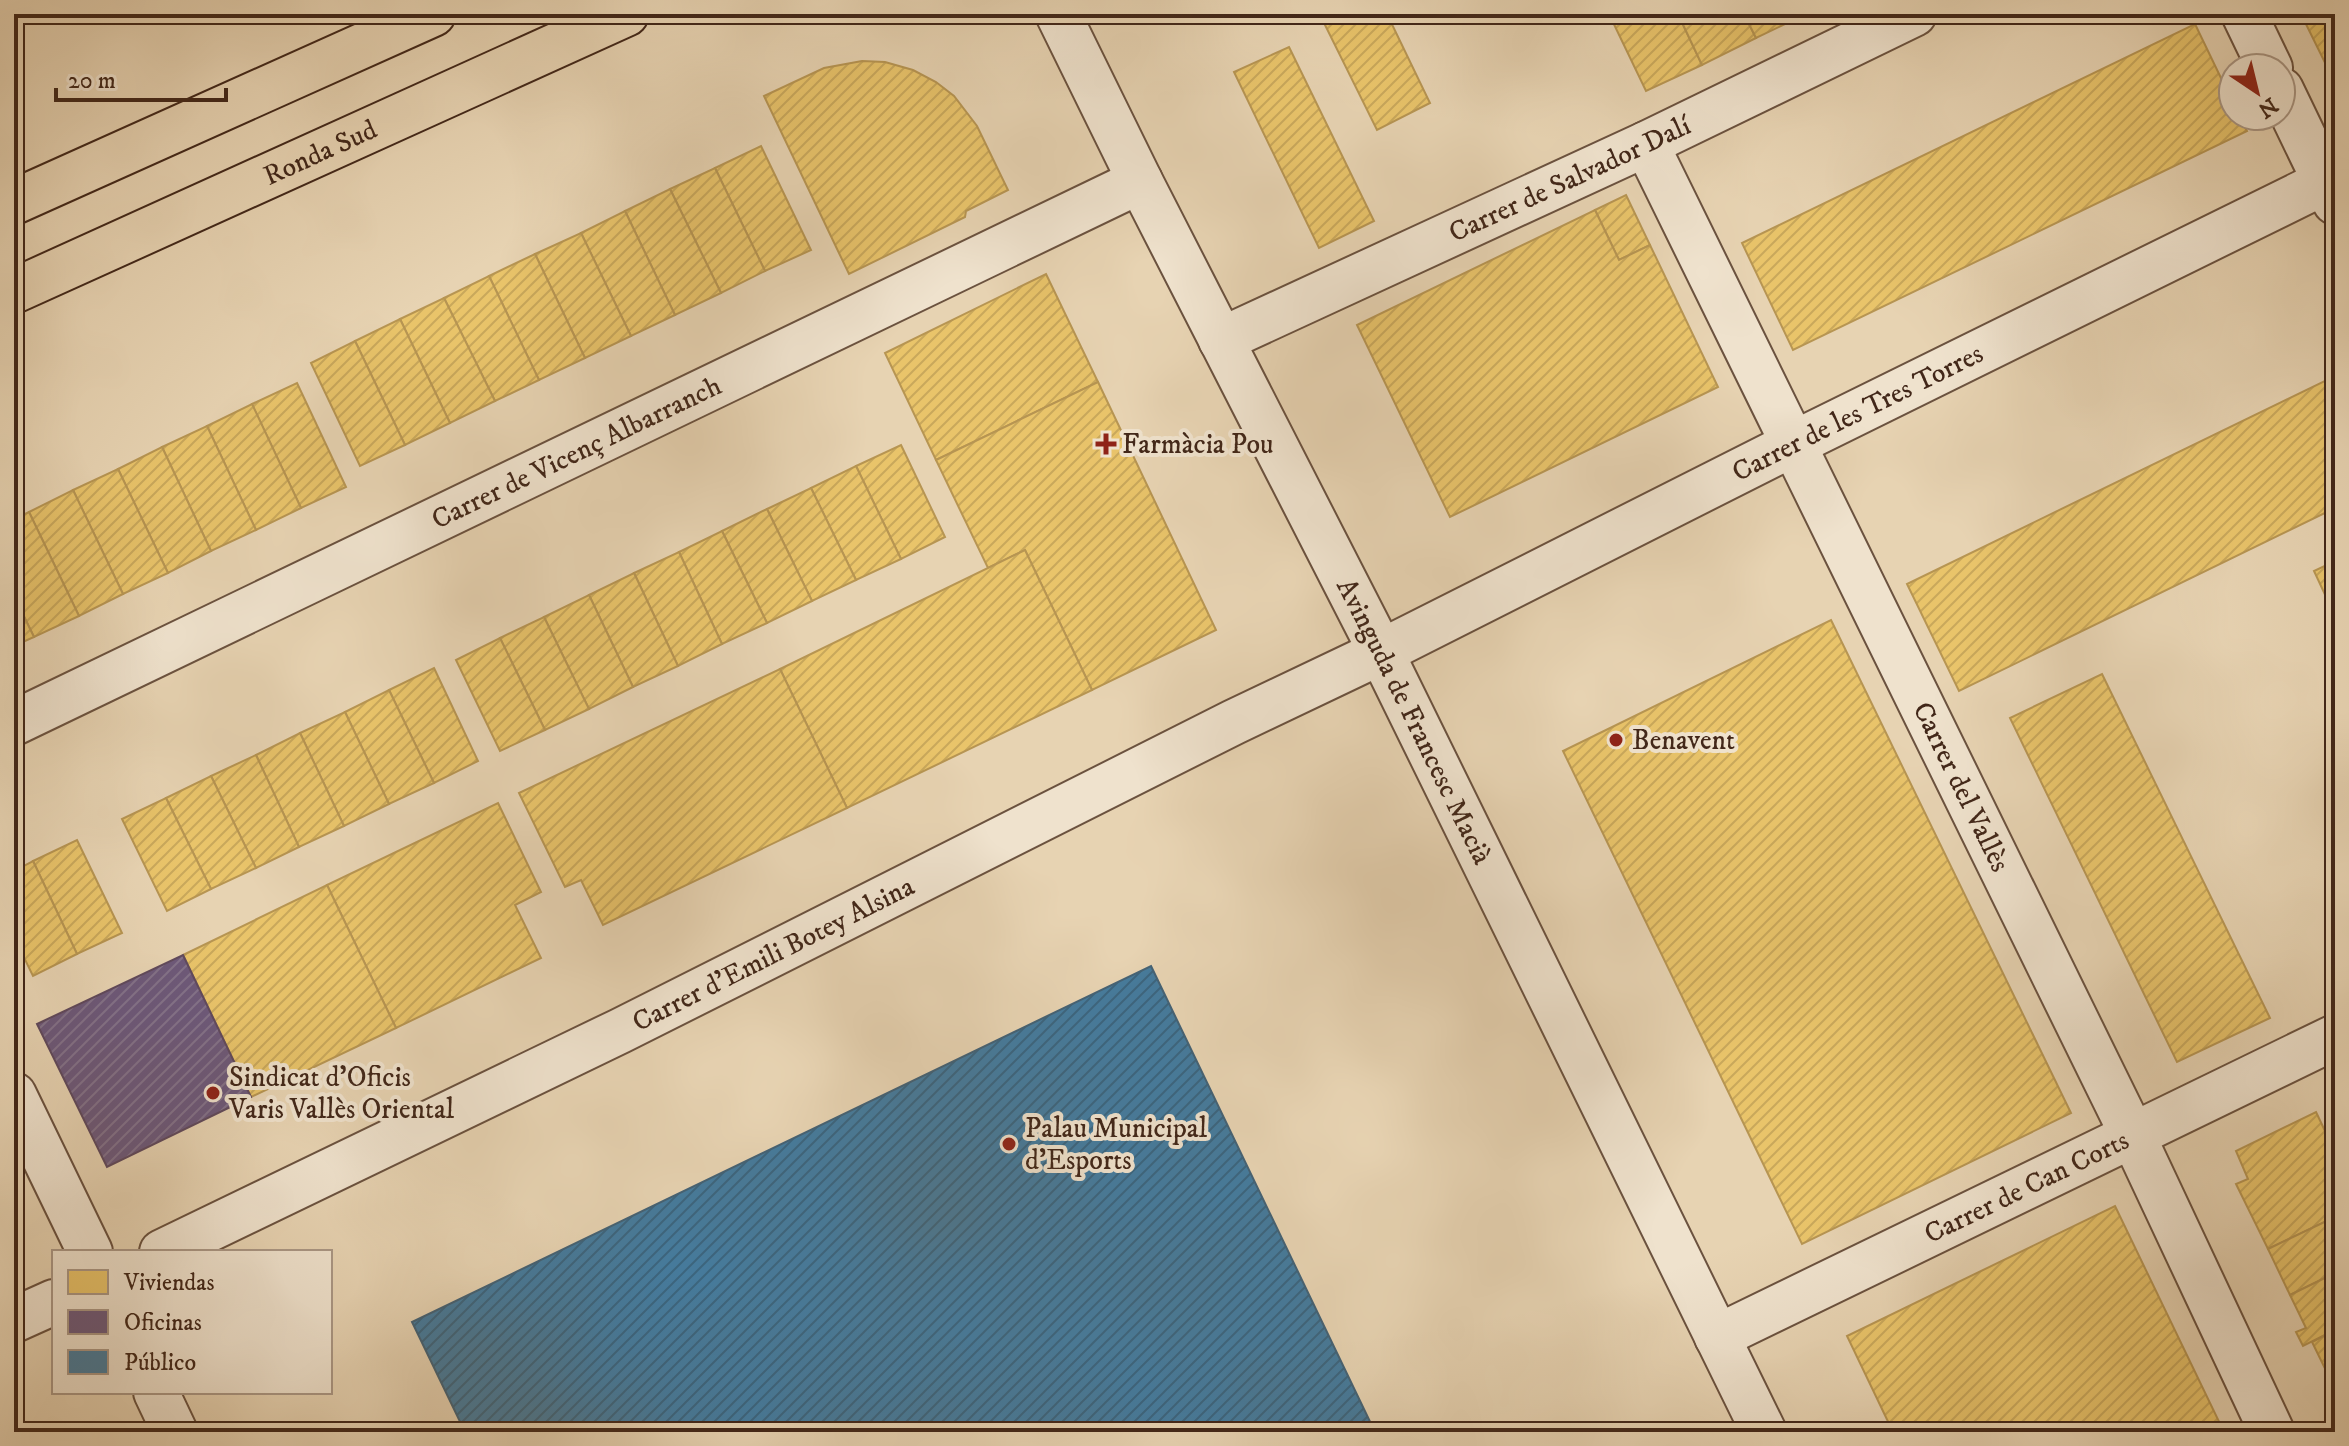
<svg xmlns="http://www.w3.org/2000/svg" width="2349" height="1446" font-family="'IM FELL DW Pica',serif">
<defs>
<pattern id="homes-hatch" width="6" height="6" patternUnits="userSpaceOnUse" patternTransform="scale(2)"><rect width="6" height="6" fill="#e9c46a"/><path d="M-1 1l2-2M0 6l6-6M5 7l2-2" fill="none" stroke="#c9a85b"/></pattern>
<pattern id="offices-hatch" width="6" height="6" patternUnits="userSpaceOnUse" patternTransform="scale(2)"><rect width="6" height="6" fill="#6d597a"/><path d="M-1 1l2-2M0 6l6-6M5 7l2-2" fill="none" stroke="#83728a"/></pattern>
<pattern id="public-hatch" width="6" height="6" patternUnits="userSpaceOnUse" patternTransform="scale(2)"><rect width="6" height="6" fill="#457b9d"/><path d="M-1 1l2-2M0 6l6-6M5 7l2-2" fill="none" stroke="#3b657f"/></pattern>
</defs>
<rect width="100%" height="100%" fill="#e7d3b2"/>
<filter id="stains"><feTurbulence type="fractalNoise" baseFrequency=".0025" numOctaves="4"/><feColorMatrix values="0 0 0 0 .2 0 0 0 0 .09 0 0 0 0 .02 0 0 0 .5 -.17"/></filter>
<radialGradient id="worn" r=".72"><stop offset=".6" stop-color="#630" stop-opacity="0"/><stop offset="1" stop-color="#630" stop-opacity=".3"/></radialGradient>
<!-- homes -->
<g fill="url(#homes-hatch)" stroke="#b79552" stroke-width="2">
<path d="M14,14H38L14,24Z"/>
<path d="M1341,14H1387L1430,103L1377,130L1324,23Z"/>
<path d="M1609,14H1678L1702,65L1646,91Z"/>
<path d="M1678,14H1744L1756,38L1702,65Z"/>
<path d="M1744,14H1803L1804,15L1756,38Z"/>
<path d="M2301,14H2335V80L2334,81Z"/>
<path d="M2195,24L2233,103V116H2239L2247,131L1793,350L1742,243Z"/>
<path d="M1289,47L1374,221L1319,248L1234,72Z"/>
<path d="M862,61L885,62L913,70L936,82L954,96L977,126L1008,190L966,211L965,217L849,274L764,96L824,68Z"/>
<path d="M761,146L811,250L765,271L715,168Z"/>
<path d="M715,168L765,271L721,293L670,189Z"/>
<path d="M670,189L721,293L675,315L625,211Z"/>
<path d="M1626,195L1650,245L1619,260L1595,210Z"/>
<path d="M1595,210L1619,260L1650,245L1718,387L1450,517L1357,325Z"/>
<path d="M625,211L675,315L631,336L581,233Z"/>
<path d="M581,233L631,336L585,358L535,254Z"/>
<path d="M535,254L585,358L539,380L489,276Z"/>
<path d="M1046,274L1098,382L936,460L885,353Z"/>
<path d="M489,276L539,380L495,401L444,298Z"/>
<path d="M444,298L495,401L450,423L400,319Z"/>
<path d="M400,319L450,423L405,445L355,341Z"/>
<path d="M355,341L405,445L360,466L311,363Z"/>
<path d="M2335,376V508L1959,691L1907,584Z"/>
<path d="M1098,382L1216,630L1092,690L1025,550L988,568L936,460Z"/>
<path d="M297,383L346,487L301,508L252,404Z"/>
<path d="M252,404L301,508L256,530L207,426Z"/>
<path d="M207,426L256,530L211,551L162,447Z"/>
<path d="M901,445L945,537L901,559L856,466Z"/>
<path d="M162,447L211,551L168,573L118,469Z"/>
<path d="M856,466L901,559L856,580L811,488Z"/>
<path d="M118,469L168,573L123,594L73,490Z"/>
<path d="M811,488L856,580L812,601L767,509Z"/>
<path d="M73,490L123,594L79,616L29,512Z"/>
<path d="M767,509L812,601L767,623L722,531Z"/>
<path d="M29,512L79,616L34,637L14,596V519Z"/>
<path d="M722,531L767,623L722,644L679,552Z"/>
<path d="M1025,550L1092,690L847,808L780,669Z"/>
<path d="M679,552L722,644L678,666L634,573Z"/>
<path d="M2335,561V613L2334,614L2314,571Z"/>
<path d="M634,573L678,666L633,687L589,595Z"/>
<path d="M589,595L633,687L589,709L544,617Z"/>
<path d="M14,596L34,637L14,646Z"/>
<path d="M544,617L589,709L545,730L500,638Z"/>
<path d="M1831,620L2071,1113L1802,1244L1563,751Z"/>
<path d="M500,638L545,730L500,751L456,660Z"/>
<path d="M434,668L478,761L434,783L389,690Z"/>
<path d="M780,669L847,808L603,925L581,880L565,887L519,793Z"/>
<path d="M2102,674L2270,1018L2177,1062L2010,718Z"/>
<path d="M389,690L434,783L389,804L345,712Z"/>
<path d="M345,712L389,804L344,826L300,733Z"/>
<path d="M300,733L344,826L299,847L256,755Z"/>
<path d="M256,755L299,847L256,868L211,776Z"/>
<path d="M211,776L256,868L211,889L166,798Z"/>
<path d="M166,798L211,889L167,911L122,819Z"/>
<path d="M498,803L541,892L515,905L541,958L396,1028L327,885Z"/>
<path d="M77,840L122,933L77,954L33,861Z"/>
<path d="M33,861L77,954L33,976L14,937V871Z"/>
<path d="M327,885L396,1028L251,1097L183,955Z"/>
<path d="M2316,1112L2335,1152V1217L2268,1249L2236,1184L2248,1179L2236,1151Z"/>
<path d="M2115,1206L2224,1432H1893L1847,1336Z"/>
<path d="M2335,1217V1273L2290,1295L2268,1249Z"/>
<path d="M2335,1273V1330L2303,1346L2296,1332L2306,1328L2290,1295Z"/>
<path d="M2335,1330V1389L2312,1342Z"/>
</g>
<!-- offices -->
<path fill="url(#offices-hatch)" stroke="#604a5d" stroke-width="2" d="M183,955L251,1097L107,1167L37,1024Z"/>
<!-- public -->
<path fill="url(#public-hatch)" stroke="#446275" stroke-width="2" d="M1151,966L1375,1432H465L412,1322Z"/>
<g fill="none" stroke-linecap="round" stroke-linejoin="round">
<!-- minor casing -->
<g stroke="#6b523f" stroke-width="48">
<g id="minor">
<path id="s1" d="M1058,14L1140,181L1381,652L1764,1432"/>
<path d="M2244,14L2270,68"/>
<path d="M2281,90L2335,202"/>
<path id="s2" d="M1646,144L2133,1136L2272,1432"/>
<path id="s3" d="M1221,340L1646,144L1914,14"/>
<path id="s4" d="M14,723L1140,181"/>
<path d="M14,1095L90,1252"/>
<path id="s5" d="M162,1252L620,1031L1234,722L1381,652L1793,444L2335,177"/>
<path d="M14,1320L54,1302"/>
<path id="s6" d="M1717,1337L2335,1037"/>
<path d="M156,1392L175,1432"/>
</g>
</g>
<!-- major casing -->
<g stroke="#422719" stroke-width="48">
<g id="major">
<path d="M14,202L433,14"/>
<path id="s7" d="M14,291L626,14"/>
</g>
</g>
<!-- minor -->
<use href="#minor" stroke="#efe2cd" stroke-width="44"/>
<!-- major -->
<use href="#major" stroke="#e7d3b2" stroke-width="44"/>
</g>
<!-- markers -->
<g fill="#8f2418" stroke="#efe2cd" stroke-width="3">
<path d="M1102 432h8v8h8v8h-8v8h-8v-8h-8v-8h8z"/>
<circle cx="1616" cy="740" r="8"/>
<circle cx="213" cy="1093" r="8"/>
<circle cx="1009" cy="1144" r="8"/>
</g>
<g text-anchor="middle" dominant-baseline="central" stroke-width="8" stroke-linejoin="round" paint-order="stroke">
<!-- street labels -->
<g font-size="28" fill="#422719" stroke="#efe2cd">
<text stroke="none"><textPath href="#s7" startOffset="336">Ronda Sud</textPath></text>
<text stroke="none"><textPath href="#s3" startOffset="384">Carrer de Salvador Dalí</textPath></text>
<text stroke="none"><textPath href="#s5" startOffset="1892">Carrer de les Tres Torres</textPath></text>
<text stroke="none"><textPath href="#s4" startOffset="624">Carrer de Vicenç Albarranch</textPath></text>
<text stroke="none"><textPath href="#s1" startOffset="792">Avinguda de Francesc Macià</textPath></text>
<text stroke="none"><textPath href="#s2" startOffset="716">Carrer del Vallès</textPath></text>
<text stroke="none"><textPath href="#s5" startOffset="680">Carrer d'Emili Botey Alsina</textPath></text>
<text stroke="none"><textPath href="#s6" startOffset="344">Carrer de Can Corts</textPath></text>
</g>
<!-- poi labels -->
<g font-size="28" fill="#422719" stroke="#efe2cd" text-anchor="start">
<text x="1122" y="444">Farmàcia Pou</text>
<text x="1632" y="740">Benavent</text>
<text x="229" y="1077">Sindicat d'Oficis<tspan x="229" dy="32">Varis Vallès Oriental</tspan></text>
<text x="1025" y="1128">Palau Municipal<tspan x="1025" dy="32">d'Esports</tspan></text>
</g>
</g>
<!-- margin -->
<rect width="2349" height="1446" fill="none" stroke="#e7d3b2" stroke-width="48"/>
<rect x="16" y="16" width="2317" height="1414" fill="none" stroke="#422719" stroke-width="4"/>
<rect x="24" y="24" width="2301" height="1398" fill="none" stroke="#422719" stroke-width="2"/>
<!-- legend -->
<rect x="52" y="1250" width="280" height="144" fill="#efe2cd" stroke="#aa9785" stroke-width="2"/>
<rect x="68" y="1270" width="40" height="24" fill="#e9c46a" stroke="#aa9785" stroke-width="2"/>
<text x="124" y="1290" font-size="24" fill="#422719">Viviendas</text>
<rect x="68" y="1310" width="40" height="24" fill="#6d597a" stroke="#aa9785" stroke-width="2"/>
<text x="124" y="1330" font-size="24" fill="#422719">Oficinas</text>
<rect x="68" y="1350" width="40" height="24" fill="#457b9d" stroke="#aa9785" stroke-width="2"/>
<text x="124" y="1370" font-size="24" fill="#422719">Público</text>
<!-- north arrow -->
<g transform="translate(2257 92) rotate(145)"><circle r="38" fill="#efe2cd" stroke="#aa9785" stroke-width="2"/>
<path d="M0-6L14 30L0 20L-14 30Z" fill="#8f2418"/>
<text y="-12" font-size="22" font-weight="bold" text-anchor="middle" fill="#422719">N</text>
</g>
<!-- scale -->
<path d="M56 88v12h170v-12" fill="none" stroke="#422719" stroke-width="4"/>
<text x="68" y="88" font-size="24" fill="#422719" stroke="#efe2cd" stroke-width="6" paint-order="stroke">20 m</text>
<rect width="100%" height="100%" filter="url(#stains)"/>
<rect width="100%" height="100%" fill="url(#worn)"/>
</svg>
